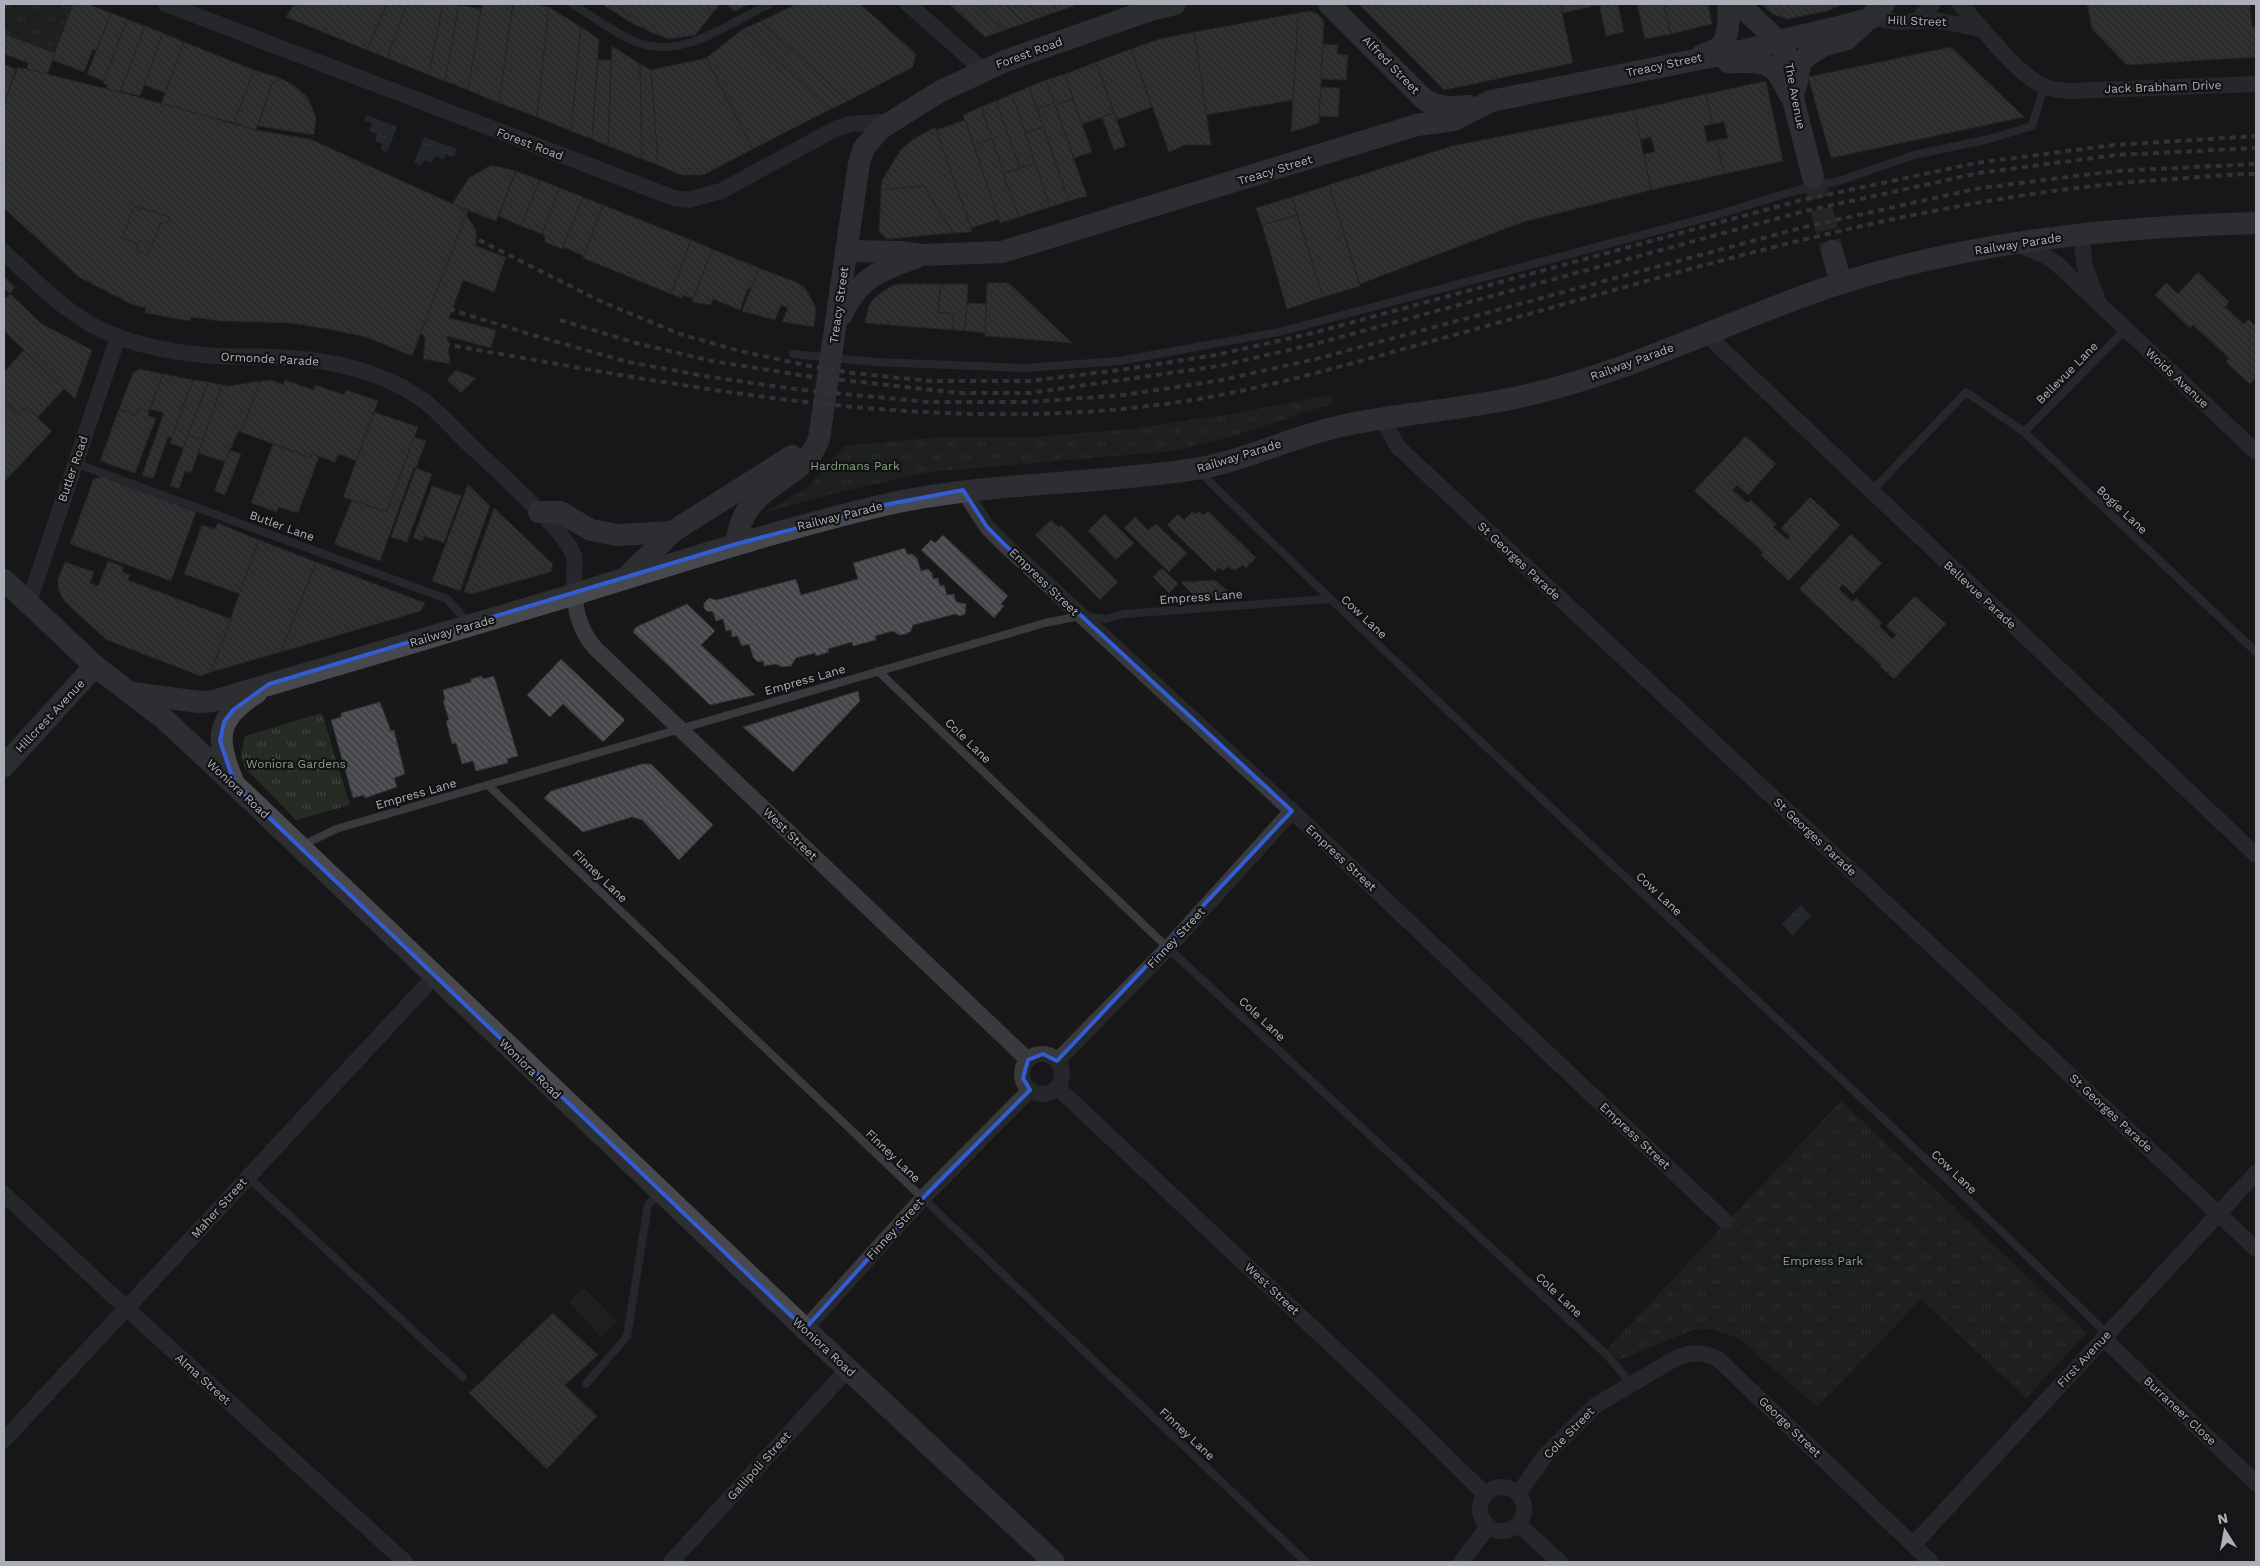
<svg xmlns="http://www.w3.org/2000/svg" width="2260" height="1566" font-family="'Work Sans',sans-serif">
<defs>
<pattern id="park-tufts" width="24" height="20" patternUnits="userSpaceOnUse" patternTransform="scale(1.25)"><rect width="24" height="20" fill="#242c24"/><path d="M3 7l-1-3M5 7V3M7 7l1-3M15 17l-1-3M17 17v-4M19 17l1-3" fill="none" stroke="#414842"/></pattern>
<pattern id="garden-dots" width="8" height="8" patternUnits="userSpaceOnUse" patternTransform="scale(1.25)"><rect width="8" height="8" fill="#242c24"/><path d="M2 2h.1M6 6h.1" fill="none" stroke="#414842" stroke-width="1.8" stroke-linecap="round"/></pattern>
<pattern id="water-ripples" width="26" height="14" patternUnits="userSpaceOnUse" patternTransform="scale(1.25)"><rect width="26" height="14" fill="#31393e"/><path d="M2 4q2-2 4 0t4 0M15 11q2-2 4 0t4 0" fill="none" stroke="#4c5358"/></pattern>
<pattern id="building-back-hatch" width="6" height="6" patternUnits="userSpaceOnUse" patternTransform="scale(1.25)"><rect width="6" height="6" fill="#454649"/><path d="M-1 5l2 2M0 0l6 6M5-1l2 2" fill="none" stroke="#5d5e61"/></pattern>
</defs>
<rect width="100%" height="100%" fill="#181819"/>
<!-- grass -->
<path fill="#242c24" d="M584,1288L616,1321L602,1338L569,1302Z"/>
<!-- park -->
<g fill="url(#park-tufts)">
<path d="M4,4H73L55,53L4,34Z"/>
<path d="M1331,395L1333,403L1233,436L1173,451L929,472L839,492L763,513L808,487L844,446L931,438L1036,437L1132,429L1231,414Z"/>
<path d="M322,713L350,805L296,820L245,768L241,754L245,736Z"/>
<path d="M1841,1101L2087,1333L2026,1398L1921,1299L1817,1407L1739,1339L1714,1329L1693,1330L1619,1360L1607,1349Z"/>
</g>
<!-- garden -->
<path fill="url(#garden-dots)" d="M68,4H73L58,46L53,45Z"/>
<!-- water -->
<g fill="url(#water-ripples)">
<path d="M367,115L397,127L387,152L381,150L382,144L375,141L377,134L369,131L372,124L364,120Z"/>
<path d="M424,137L457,149L454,157L446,154L444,160L435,156L432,163L424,160L421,166L414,163Z"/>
<path d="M1801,905L1811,916L1792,936L1782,924Z"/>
</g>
<!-- building -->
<g fill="url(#building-back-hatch)" stroke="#323235">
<path d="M73,4H88L111,13L96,50L93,49L84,72L52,60Z"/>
<path d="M294,4H387L367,50L286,17Z"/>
<path d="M387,4H407L387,58L367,50Z"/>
<path d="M407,4H443L429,75L387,58Z"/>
<path d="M443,4H459L445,81L429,75Z"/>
<path d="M482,4H513L499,103L468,90Z"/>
<path d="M482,4H513L499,103L468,90Z"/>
<path d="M513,4H532L549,7L537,117L499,103Z"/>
<path d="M602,4H719L694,29L667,35L635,25Z"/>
<path d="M617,4H720L695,35L669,39L648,31Z"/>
<path d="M726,4H750L734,11Z"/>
<path d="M797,4H860L916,54L913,67L848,101L761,21Z"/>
<path d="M949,4H977L1005,30L985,37Z"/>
<path d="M977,4H1005L1025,23L1005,30Z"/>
<path d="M1005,4H1028L1042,17L1025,23Z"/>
<path d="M1028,4H1052L1059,11L1042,17Z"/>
<path d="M1052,4H1072L1074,6L1059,11Z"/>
<path d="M1361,4H1560L1573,63L1444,90L1361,6Z"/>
<path d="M1561,4H1599V5L1563,13Z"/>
<path d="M1599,4H1621L1618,5L1624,32L1606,36Z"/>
<path d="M1637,4H1664L1671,34L1645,39Z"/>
<path d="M1664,4H1708L1712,24L1671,34Z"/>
<path d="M1762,4H1844L1827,11L1788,19L1772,14Z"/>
<path d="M2087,4H2250L2252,27H2256V57L2127,65L2092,29Z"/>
<path d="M459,5L481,9L468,90L445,81Z"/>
<path d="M549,7L581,27L571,131L537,117Z"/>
<path d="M1309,11L1318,14L1324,21L1319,123L1291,132L1298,13Z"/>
<path d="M111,13L127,19L104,81L87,74Z"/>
<path d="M1298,13L1293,100L1206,115L1194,32Z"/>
<path d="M127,19L145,26L120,92L106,89L107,85L103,83Z"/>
<path d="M761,21L848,101L831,109L743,29Z"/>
<path d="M145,26L163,33L140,96L121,91Z"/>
<path d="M581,27L599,39L592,139L571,131Z"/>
<path d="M743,29L831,109L753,149L706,58Z"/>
<path d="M1194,32L1211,145H1185L1169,152L1131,49L1159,39Z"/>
<path d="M163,33L184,42L165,93L144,85Z"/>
<path d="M4,34L55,53L47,75L27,69L28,63L4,54Z"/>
<path d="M184,42L254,70L234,123L161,104Z"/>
<path d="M1323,44L1338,45L1337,54L1348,55L1346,80L1321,79Z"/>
<path d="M612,46L640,64L642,159L608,146Z"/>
<path d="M1951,47L2024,117L1831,158L1808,77Z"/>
<path d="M1131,49L1152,107L1117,120L1096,62Z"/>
<path d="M706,58L753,149L703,175H681L658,165L651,70Z"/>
<path d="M598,60H611L608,146L592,139Z"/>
<path d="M1096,62L1114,113L1082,124L1065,74Z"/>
<path d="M4,64L16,69L4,105Z"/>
<path d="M640,64L651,70L658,165L642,159Z"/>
<path d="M18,67L120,92L256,130L310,139L468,211L412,356L366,337L328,329L291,323L220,321L191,317L190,321L145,313L146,308L131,304L79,277L4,208V104Z"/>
<path d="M254,70L280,78L272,84L256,130L234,123Z"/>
<path d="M1065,74L1073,99L1055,105L1046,80Z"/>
<path d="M280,78L295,86L308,98L316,117L314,135L258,126L272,84Z"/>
<path d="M1046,80L1054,103L1037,109L1029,87Z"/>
<path d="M1766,81L1783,161L1724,174L1716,140L1728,138L1724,122L1712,124L1706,94Z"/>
<path d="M1029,87L1043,127L1025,133L1012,94Z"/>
<path d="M1321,87L1340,88L1338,117L1319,116Z"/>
<path d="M1012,94L1035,163L1020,168L996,101Z"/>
<path d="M1706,94L1712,124L1704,126L1707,142L1716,140L1724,174L1651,190L1644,154L1655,152L1651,137L1640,140L1634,110Z"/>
<path d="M1073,99L1092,152L1074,158L1055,105Z"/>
<path d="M996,101L1020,168L1003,174L981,107Z"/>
<path d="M1054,103L1087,196L1069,201L1037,109Z"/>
<path d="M981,107L992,139L974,145L963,115Z"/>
<path d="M1634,110L1651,190L1523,222L1360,284L1329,185L1452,146Z"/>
<path d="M1114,113L1126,146L1114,150L1102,117Z"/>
<path d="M965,120L999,219L971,228L936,130Z"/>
<path d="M935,127L971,228L972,232L953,233L924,186L881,190L882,180L900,151L912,140Z"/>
<path d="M1043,127L1069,201L1050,207L1025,133Z"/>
<path d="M992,139L1019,217L1000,223L974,145Z"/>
<path d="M1035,163L1050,207L1019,217L1003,174Z"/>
<path d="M491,165L516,171L496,221L452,204L469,178Z"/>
<path d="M516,171L540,180L521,226L499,216Z"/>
<path d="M540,180L560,188L542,234L521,226Z"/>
<path d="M1329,185L1360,286L1323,297L1292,197Z"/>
<path d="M924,186L953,233L887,239L879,232L881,190Z"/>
<path d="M560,188L583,197L562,249L545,242V236L542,234Z"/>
<path d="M583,197L603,205L584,256L563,247Z"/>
<path d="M1292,197L1297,215L1262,225L1256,208Z"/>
<path d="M603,205L691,240L671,294L583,258Z"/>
<path d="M134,206L169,217L167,224L161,222L148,255L136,250L138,244L122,238Z"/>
<path d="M466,215L476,230V246L506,257L494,292L463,280L449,318L496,330L491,348L447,336L450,364L423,359L425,341L424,335L420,334Z"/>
<path d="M1297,215L1323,297L1287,309L1262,225Z"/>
<path d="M691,240L712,249L693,299L683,295L682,298L671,294Z"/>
<path d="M712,249L759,268L751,289L748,288L740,310L713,299L711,305L692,302Z"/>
<path d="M759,268L796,282L805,288L816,308L814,327L782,322L788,308L781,305L775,320L742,311Z"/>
<path d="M2198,272L2229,302L2225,307L2244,324L2248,319L2256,327V377L2250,384L2226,362L2229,358L2193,325L2190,328L2155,295L2166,283L2178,294Z"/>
<path d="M4,276L15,287L10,294L4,288Z"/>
<path d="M987,283H1009L1072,343L985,336Z"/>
<path d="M900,284H941L938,312L954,314L953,330L865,323L868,308L873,299L891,286Z"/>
<path d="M941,284H968L965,331L953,330L954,314L938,312Z"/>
<path d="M10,294L42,324L92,350L75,399L4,331V299Z"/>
<path d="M967,303L986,304L985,333L965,331Z"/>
<path d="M24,350L64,389L37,418L26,407L18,415L4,402V372Z"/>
<path d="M139,369L163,374L149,411L139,408L136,415L119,409L133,373Z"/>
<path d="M456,370L476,378L461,393L447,380Z"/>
<path d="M163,374L193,380L172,438L168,437L153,479L142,475L164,413L150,409Z"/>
<path d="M193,380L208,382L183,448L170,443Z"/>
<path d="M272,380L283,385L285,380L314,390L315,385L344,395L346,390L378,401L356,461L339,454L335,462L312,454L311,458L241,432L260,381Z"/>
<path d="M260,381L241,432L238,431L225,462L198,453L222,385L229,386Z"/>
<path d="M208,382L222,385L203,440L188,435Z"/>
<path d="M4,402L18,415L26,407L52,431L4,482Z"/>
<path d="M139,408L149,411L148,416L156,418L135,473L100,461L119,409L136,415Z"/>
<path d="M374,412L418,427L387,512L343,497Z"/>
<path d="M188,435L203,440L191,473L185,471L179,489L170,486Z"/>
<path d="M1746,436L1776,464L1748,495L1737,485L1733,490L1747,503L1751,500L1776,524L1773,527L1787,540L1790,536L1781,528L1810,497L1840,525L1789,581L1761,555L1763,553L1754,544L1694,491Z"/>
<path d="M414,437L426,441L416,468L414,467L380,561L334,544L352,500L387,512Z"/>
<path d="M273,444L311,458L312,454L319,457L298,513L278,507L277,512L251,503Z"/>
<path d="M230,450L241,454L225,495L214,491Z"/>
<path d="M416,468L432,474L407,542L391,537Z"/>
<path d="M101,476L196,512L171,581L70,544L93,480Z"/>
<path d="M468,484L490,506L460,591L432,581Z"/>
<path d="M432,486L461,496L444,543L424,536L423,541L413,538Z"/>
<path d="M494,508L553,564L551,572L471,594L464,592Z"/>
<path d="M1199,511L1203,515L1208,511L1256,558L1246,568L1243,565L1235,570L1227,567L1223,571L1219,567L1215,572L1167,525L1178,514L1184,520L1192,512L1196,514Z"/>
<path d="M1105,514L1134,543L1116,560L1088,531Z"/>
<path d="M1135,517L1148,530L1156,524L1187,553L1169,572L1124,528Z"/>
<path d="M1051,520L1059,527L1061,525L1118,582L1100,600L1035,535Z"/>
<path d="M218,523L259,540L240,594L184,574L202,525L215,529Z"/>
<path d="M1851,534L1882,563L1853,594L1843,584L1839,589L1853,602L1856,598L1882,623L1879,626L1892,639L1896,635L1886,626L1915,596L1946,624L1894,679L1880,666L1881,665L1799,589Z"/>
<path d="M943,535L1008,596L1001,604L1004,606L994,618L921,550L931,540L935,543Z"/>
<path d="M259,540L316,562L281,652L211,672Z"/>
<path d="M905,548L907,554H912L917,558L921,571L928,569L932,573L933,579L938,578L940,586L944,585L947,595L954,594L956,602L966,604L965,614L960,616L955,614L913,625L911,631L906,634L899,635L893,631L875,636L876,640L853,646L852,642L828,649L829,652L816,656L815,653L796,658L791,666L782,667L776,664L764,666L763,661L758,662L753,657L749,644L742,646L737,636L732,637L731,630L726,631L723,619L716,621L713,612L707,611L704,608V603L709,598L716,600L796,579L801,595L858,579L853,563Z"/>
<path d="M108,561L124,567L122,572L130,575L128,580L231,619L211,672L200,676L107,640L65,602L58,589V579L65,562L94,572L90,583L98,586Z"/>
<path d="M316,562L341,571L425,603L421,611L281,652Z"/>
<path d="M1162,568L1178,584L1169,593L1153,577Z"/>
<path d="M1215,580L1232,595L1196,598L1181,582Z"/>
<path d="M687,604L715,631L701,645L755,695L710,705L633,632L636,627Z"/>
<path d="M561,659L625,720L603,742L563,704L550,717L527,695Z"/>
<path d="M482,676L483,679L494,676L518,756L507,759L508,763L476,771L473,761L462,764L456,743L452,744L446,721L449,720L443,701L445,700L443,690L471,682V679Z"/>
<path d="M858,691L860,701L793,772L743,727Z"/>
<path d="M380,702L391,731L394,730L405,774L394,778L397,787L365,798L364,795L353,798L331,720L341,717V713Z"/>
<path d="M642,764H651L713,825L679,860L642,820L632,817L583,832L544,798L551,791Z"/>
<path d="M553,1313L598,1355L565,1385L597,1416L547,1469L469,1393Z"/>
</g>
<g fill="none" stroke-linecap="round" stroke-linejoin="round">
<!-- secondary-tunnel -->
<path stroke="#353639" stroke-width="22" stroke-dasharray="22 11" stroke-linecap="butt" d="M1813,177L1832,251"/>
<!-- lane -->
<g stroke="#393a3e" stroke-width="8">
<path d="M572,4C593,16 619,37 642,44C686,58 732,21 770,4"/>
<path d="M793,354L875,362L1026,368L1119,361L1279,332L1716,215L1791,192L1842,180L1914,155L1989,139L2032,126L2044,87"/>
<path d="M2024,432L2126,329"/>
<path d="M75,463L447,599L468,623"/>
<path d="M1200,472C1497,765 1810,1042 2107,1334"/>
<path d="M1871,492L1966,392L2024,432L2256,652"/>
<path d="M878,671L1168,948L1607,1355L1631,1384"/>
<path d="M488,785L1306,1562"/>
<path d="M301,846L336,829L1045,623L1080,616L1106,619L1124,614L1329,599"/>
<path d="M248,1177L463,1377"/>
<path d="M586,1384L627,1336L648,1205L660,1194"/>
</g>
<!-- street -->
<g stroke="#393a3e" stroke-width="16">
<path d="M166,4L674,198L688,200L721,191L837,128L851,124L892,121"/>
<path d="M908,4L983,70"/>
<path d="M1960,4C1980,25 2017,75 2044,86C2052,90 2062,90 2071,91L2256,84"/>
<path d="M1871,18L1901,22L1935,20L1981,29"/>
<path d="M1917,21L1932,4"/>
<path d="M2081,235L2085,267L2097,298"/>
<path d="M2016,244L2044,255L2057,264L2256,452"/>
<path d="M4,252C38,284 73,321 118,337C149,348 184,354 217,356C237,357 256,356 276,357C325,359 378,369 420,398C438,410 454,430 471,446C492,466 567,532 574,556C576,563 574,572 574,579C574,605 577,627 595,648L1028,1060"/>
<path d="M1706,334L2256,855"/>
<path d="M1382,419L1398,447L2256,1249"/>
<path d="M963,490L987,527L1005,545L1292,811L1725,1221"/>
<path d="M29,602L118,337"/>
<circle cx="1042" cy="1074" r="20"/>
<path d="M1057,1061L1168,948L1292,811"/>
<path d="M1057,1087L1380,1391L1485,1494"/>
<path d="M4,1194L127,1309L405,1562"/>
<path d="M805,1329L922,1199L1030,1090"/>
<path d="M2103,1338L2256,1483"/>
<path d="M4,1440L435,976"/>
<circle cx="1502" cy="1509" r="22"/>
<path d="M1518,1494L1545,1456L1596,1405L1676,1358C1691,1352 1703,1351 1718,1359L1931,1562"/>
<path d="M1518,1524L1560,1562"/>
<path d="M1913,1545L2256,1173"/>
<path d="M671,1562L848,1369"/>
<path d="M1461,1562L1488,1527"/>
</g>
<!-- secondary -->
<g stroke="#47494e" stroke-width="22">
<path d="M1329,4L1425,100C1440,108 1452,108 1468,106"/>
<path d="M1739,4L1777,40L1786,53L1792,79L1794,103L1813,177"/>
<path d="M1702,55C1707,53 1713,51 1717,49C1730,40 1729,17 1728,4"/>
<path d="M1728,62C1744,63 1767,58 1778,74C1782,80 1786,88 1790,95"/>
<path d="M1796,86L1800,63L1807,56L1823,46L1847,39L1884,4"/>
<path d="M847,251L899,252L922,255L1002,252L1417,125L1454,120L1491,101L1755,48C1793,35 1833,31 1871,18"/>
<path d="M1832,251L1841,283"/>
<path d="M841,316C858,279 879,270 915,258"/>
<path d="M539,512H560L591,530L617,535L672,532"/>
<path d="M736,544C738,531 741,518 749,508C770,480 806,474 819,439L859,163L864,148L880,129L939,92L1005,61L1150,10L1175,4"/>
<path d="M629,575L672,532L792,456"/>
<path d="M4,580L95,666L163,718L235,785L805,1329L1054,1562"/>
<path d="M133,693L199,702L213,701C332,666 450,632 569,596C673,564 777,530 884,505C986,482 1087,485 1189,470C1241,463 1290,437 1341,426C1400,413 1460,410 1519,397C1630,373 1731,319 1838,284C1973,241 2116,227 2256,223"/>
<path d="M4,766L95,666"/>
<path d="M232,779C215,738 216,718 256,693"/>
</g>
<!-- rail -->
<g stroke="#505257" stroke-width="4" stroke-dasharray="6 5" stroke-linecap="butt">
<path d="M479,240L600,301L680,334L740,351L809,366L853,373L931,381H1029L1120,370L1216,355L1313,333L1798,201L1976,163L2114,145L2256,136"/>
<path d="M449,309L536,336L628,362L710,377L802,390L929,402H1029L1124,395L1222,380L1320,358L1804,227L1980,188L2116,171L2256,164"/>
<path d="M560,320L636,343L712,361L806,376L959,393H1030L1219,366L1315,344L1801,212L1979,173L2116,155L2256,148"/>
<path d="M444,344C702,389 965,445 1226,394C1295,380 1364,360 1432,341C1677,274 1918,195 2173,179C2201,177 2229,174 2256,174"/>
</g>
</g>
<!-- marked area -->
<path d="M0 0H2260V1566H0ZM963,490L987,527L1005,545L1292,811L1057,1061L1043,1054L1028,1060L1023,1078L1030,1090L922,1199L805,1329L235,785L220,741L224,722L233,710L269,684L736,544L889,504Z" fill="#181819" fill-opacity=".55" fill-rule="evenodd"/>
<path fill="none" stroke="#325dd3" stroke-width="4" stroke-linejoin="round" d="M963,490L987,527L1005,545L1292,811L1057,1061L1043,1054L1028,1060L1023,1078L1030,1090L922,1199L805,1329L235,785L220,741L224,722L233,710L269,684L736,544L889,504Z"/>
<g text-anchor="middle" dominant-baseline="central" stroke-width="4.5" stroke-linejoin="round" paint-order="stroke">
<!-- street labels -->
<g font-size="12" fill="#abb0b8" stroke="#131314">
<text transform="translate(1917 21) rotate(2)">Hill Street</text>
<text transform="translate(1029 53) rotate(-20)">Forest Road</text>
<text transform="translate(1391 65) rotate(46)">Alfred Street</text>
<text transform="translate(1664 65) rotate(-12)">Treacy Street</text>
<text transform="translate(2163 87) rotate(-2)">Jack Brabham Drive</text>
<text transform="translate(1795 96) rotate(79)">The Avenue</text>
<text transform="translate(530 144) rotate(21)">Forest Road</text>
<text transform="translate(1275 170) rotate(-17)">Treacy Street</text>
<text transform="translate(2018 244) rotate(-9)">Railway Parade</text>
<text transform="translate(839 305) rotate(-82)">Treacy Street</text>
<text transform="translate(270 359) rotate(3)">Ormonde Parade</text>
<text transform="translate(1632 362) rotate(-20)">Railway Parade</text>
<text transform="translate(2067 373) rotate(-45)">Bellevue Lane</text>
<text transform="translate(2177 378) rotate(43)">Woids Avenue</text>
<text transform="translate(1239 456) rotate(-17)">Railway Parade</text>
<text transform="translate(73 469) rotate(-71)">Butler Road</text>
<text transform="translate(2122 510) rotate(43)">Bogie Lane</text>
<text transform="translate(840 516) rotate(-14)">Railway Parade</text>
<text transform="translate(282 526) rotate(20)">Butler Lane</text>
<text transform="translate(1519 561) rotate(43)">St Georges Parade</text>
<text transform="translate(1044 582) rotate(44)">Empress Street</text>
<text transform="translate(1980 595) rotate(43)">Bellevue Parade</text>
<text transform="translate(1201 597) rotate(-4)">Empress Lane</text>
<text transform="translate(1364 617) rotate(43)">Cow Lane</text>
<text transform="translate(452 631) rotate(-16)">Railway Parade</text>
<text transform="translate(805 680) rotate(-16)">Empress Lane</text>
<text transform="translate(50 716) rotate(-47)">Hillcrest Avenue</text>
<text transform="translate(968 741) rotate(44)">Cole Lane</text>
<text transform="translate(238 789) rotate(43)">Woniora Road</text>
<text transform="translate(416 794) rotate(-16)">Empress Lane</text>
<text transform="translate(790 834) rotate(44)">West Street</text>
<text transform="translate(1815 837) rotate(43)">St Georges Parade</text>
<text transform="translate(1341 858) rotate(43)">Empress Street</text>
<text transform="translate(600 876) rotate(44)">Finney Lane</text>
<text transform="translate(1659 894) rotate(43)">Cow Lane</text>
<text transform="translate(1176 938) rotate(-47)">Finney Street</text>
<text transform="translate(1262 1019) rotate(43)">Cole Lane</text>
<text transform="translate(530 1069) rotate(44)">Woniora Road</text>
<text transform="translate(2111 1113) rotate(43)">St Georges Parade</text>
<text transform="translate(1635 1136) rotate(43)">Empress Street</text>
<text transform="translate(893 1156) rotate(44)">Finney Lane</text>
<text transform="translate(1954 1172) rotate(44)">Cow Lane</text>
<text transform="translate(219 1208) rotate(-48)">Maher Street</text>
<text transform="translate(895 1229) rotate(-48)">Finney Street</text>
<text transform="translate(1272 1289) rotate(43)">West Street</text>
<text transform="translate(1559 1295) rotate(43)">Cole Lane</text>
<text transform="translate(824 1347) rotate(43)">Woniora Road</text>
<text transform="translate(2084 1359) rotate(-47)">First Avenue</text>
<text transform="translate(203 1379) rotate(42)">Alma Street</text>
<text transform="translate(2180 1411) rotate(43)">Burraneer Close</text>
<text transform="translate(1790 1427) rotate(44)">George Street</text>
<text transform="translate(1569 1433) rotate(-46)">Cole Street</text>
<text transform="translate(1187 1434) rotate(43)">Finney Lane</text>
<text transform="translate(759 1466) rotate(-48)">Gallipoli Street</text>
</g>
<!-- park labels -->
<g font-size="12" fill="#84a184" stroke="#131314">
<text x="855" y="466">Hardmans Park</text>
<text x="296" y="764">Woniora Gardens</text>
<text x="1823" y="1261">Empress Park</text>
</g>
</g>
<!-- border -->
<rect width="2260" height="1566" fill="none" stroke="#abb0b8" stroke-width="10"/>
<!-- north arrow -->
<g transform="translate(2225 1531) rotate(349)" stroke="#131314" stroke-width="4" paint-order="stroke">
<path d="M0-4L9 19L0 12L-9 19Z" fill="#abb0b8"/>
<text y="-8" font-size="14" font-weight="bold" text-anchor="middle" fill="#abb0b8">N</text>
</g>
</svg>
